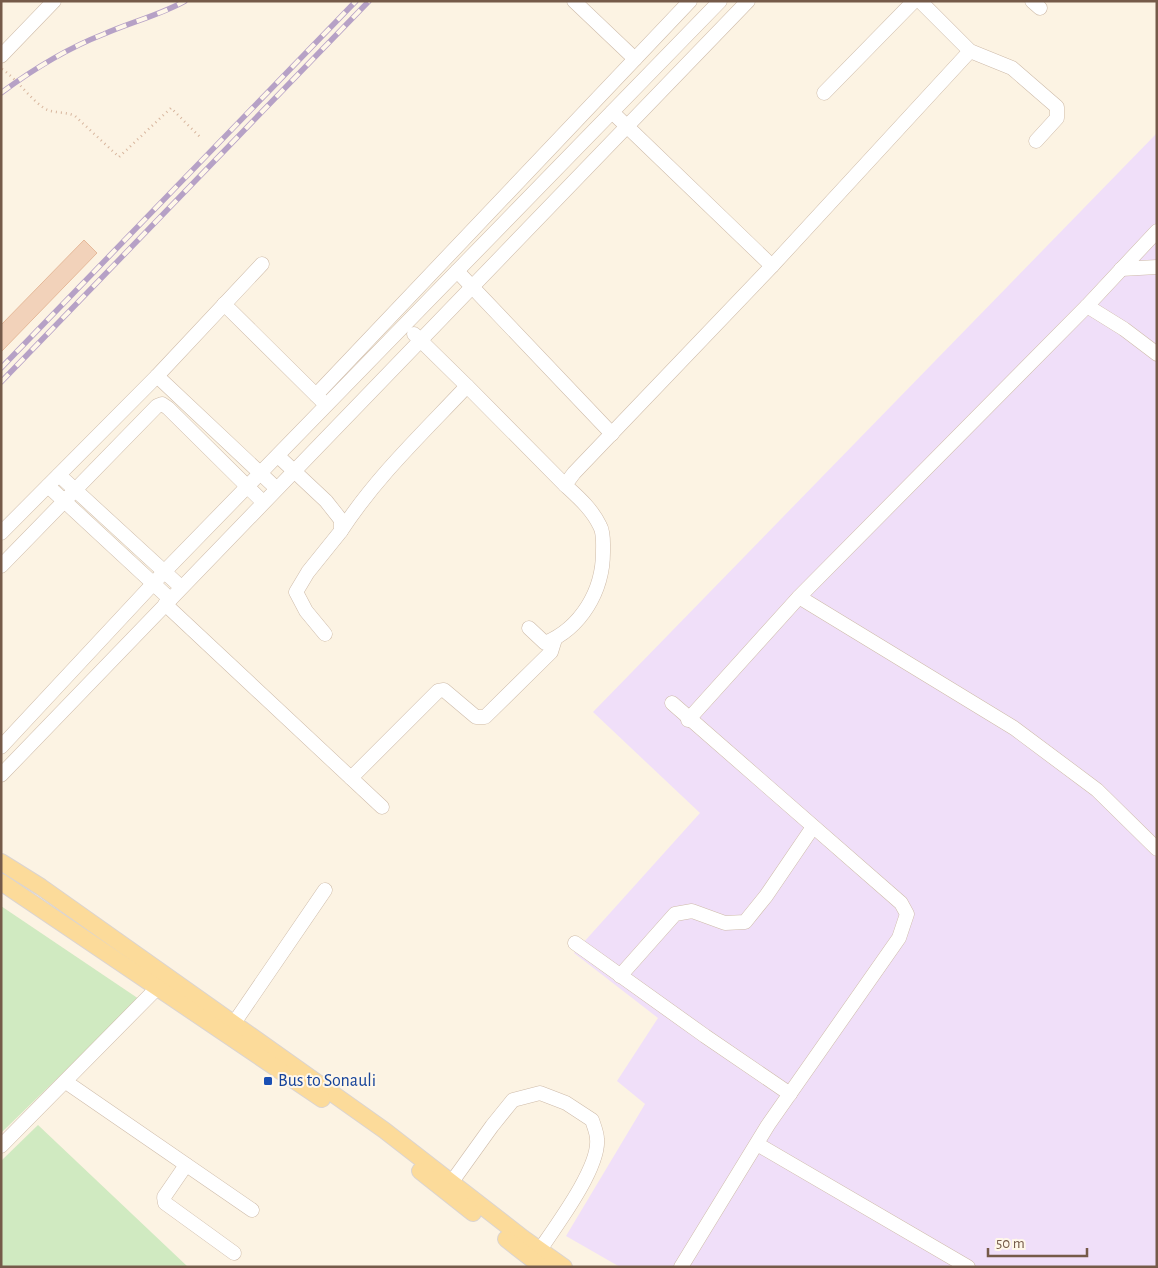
<svg xmlns="http://www.w3.org/2000/svg" width="1158" height="1268" font-family="'Alegreya Sans',sans-serif">
<rect width="100%" height="100%" fill="#fcf3e3"/>
<!-- education -->
<path fill="#f0dff9" d="M1157,133V1267H620L566,1236L645,1104L617,1081L658,1018L574,953L700,813L593,712Z"/>
<!-- green -->
<g fill="#d0eac1">
<path d="M1,906L139,999L1,1133Z"/>
<path d="M38,1125L188,1267H1V1161Z"/>
</g>
<!-- building -->
<path fill="#f2d2ba" stroke="#e5b99a" d="M84,240L97,253L1,352V325Z"/>
<g fill="none" stroke-linecap="round" stroke-linejoin="round">
<!-- minor casing -->
<g stroke="#cebba9" stroke-width="15">
<g id="minor">
<path d="M574,1L635,59"/>
<path d="M920,1L970,51L1012,68L1057,107V118L1036,141"/>
<path d="M1032,1L1040,8"/>
<path d="M1,56L54,1"/>
<path d="M824,93L914,1"/>
<path d="M612,112L772,266"/>
<path d="M1121,269L1157,267"/>
<path d="M457,271L612,434"/>
<path d="M224,304L321,400"/>
<path d="M1087,306L1124,329L1157,354"/>
<path d="M157,376L262,264"/>
<path d="M467,386L565,485"/>
<path d="M316,395L690,1"/>
<path d="M278,456L326,501L341,520V531L308,572L296,592L306,611L325,634"/>
<path d="M59,475L181,587"/>
<path d="M48,486L170,599"/>
<path d="M341,531C376,477 423,433 467,386L414,334"/>
<path d="M1,533L157,376L276,488"/>
<path d="M1,566L157,406L162,404L168,408L263,502"/>
<path d="M799,597L1014,728L1097,790L1157,849"/>
<path d="M165,604L382,807"/>
<path d="M529,628L545,643C581,628 603,591 603,552C603,544 604,533 600,526C592,509 578,497 565,485L574,473L772,266L970,51"/>
<path d="M672,703L901,903L907,914L899,938L768,1125L681,1267"/>
<path d="M688,720L799,597L1087,306L1157,231"/>
<path d="M1,747L164,572L720,1"/>
<path d="M1,775L748,1"/>
<path d="M351,778L438,691L444,690L476,717H485L551,652L555,639"/>
<path d="M575,943L705,1036L790,1094"/>
<path d="M620,976L675,914L692,911L725,923L745,922L766,896L813,827"/>
<path d="M234,1023L325,890"/>
<path d="M66,1082L252,1210"/>
<path d="M757,1144L968,1267"/>
<path d="M1,1146L164,981"/>
<path d="M186,1165L164,1197L165,1203L234,1253"/>
<path d="M446,1190L492,1126L513,1100L540,1093L566,1103L592,1120C594,1126 597,1133 597,1139C600,1169 552,1231 535,1257"/>
</g>
</g>
<!-- major casing -->
<g stroke="#dbd4d0" stroke-width="18">
<g id="major">
<path d="M1,862L41,887L384,1130L523,1238L564,1267"/>
<path d="M1,882L322,1099"/>
<path d="M420,1171L473,1213"/>
<path d="M506,1239L542,1267"/>
</g>
</g>
<!-- path -->
<path stroke="#d7b59d" stroke-width="2.5" stroke-dasharray="1 4" stroke-linecap="butt" d="M2,69C18,80 29,98 44,108C53,114 65,111 75,116L119,157L171,108L201,138"/>
<!-- minor -->
<use href="#minor" stroke="#fff" stroke-width="14"/>
<!-- major -->
<use href="#major" stroke="#fcdb9a" stroke-width="16"/>
<!-- rail casing -->
<g stroke="#b6a1c6" stroke-width="5.5">
<g id="rail">
<path d="M1,93C32,70 68,48 104,34C131,22 160,15 185,1"/>
<path d="M1,368L356,1"/>
<path d="M1,382L369,1"/>
</g>
</g>
<!-- rail -->
<use href="#rail" stroke="#fff7e9" stroke-width="4" stroke-dasharray="11" stroke-linecap="butt"/>
</g>
<!-- markers -->
<rect fill="#1a4fb4" stroke="#fff7e9" stroke-width="2" x="263" y="1076" width="10" height="10" rx="2.5"/>
<g text-anchor="middle" dominant-baseline="central" stroke-width="4" stroke-linejoin="round" paint-order="stroke">
<!-- transit labels -->
<g font-size="18" fill="#164399" stroke="#fff7e9" text-anchor="start">
<text x="278" y="1081">Bus to Sonauli</text>
</g>
</g>
<!-- border -->
<rect width="1158" height="1268" fill="none" stroke="#755a49" stroke-width="5"/>
<!-- scale -->
<path d="M988 1248v8h99v-8" fill="none" stroke="#755a49" stroke-width="2.5"/>
<text x="996" y="1248" font-size="15" fill="#755a49" stroke="#fff7e9" stroke-width="4" paint-order="stroke">50 m</text>
</svg>
